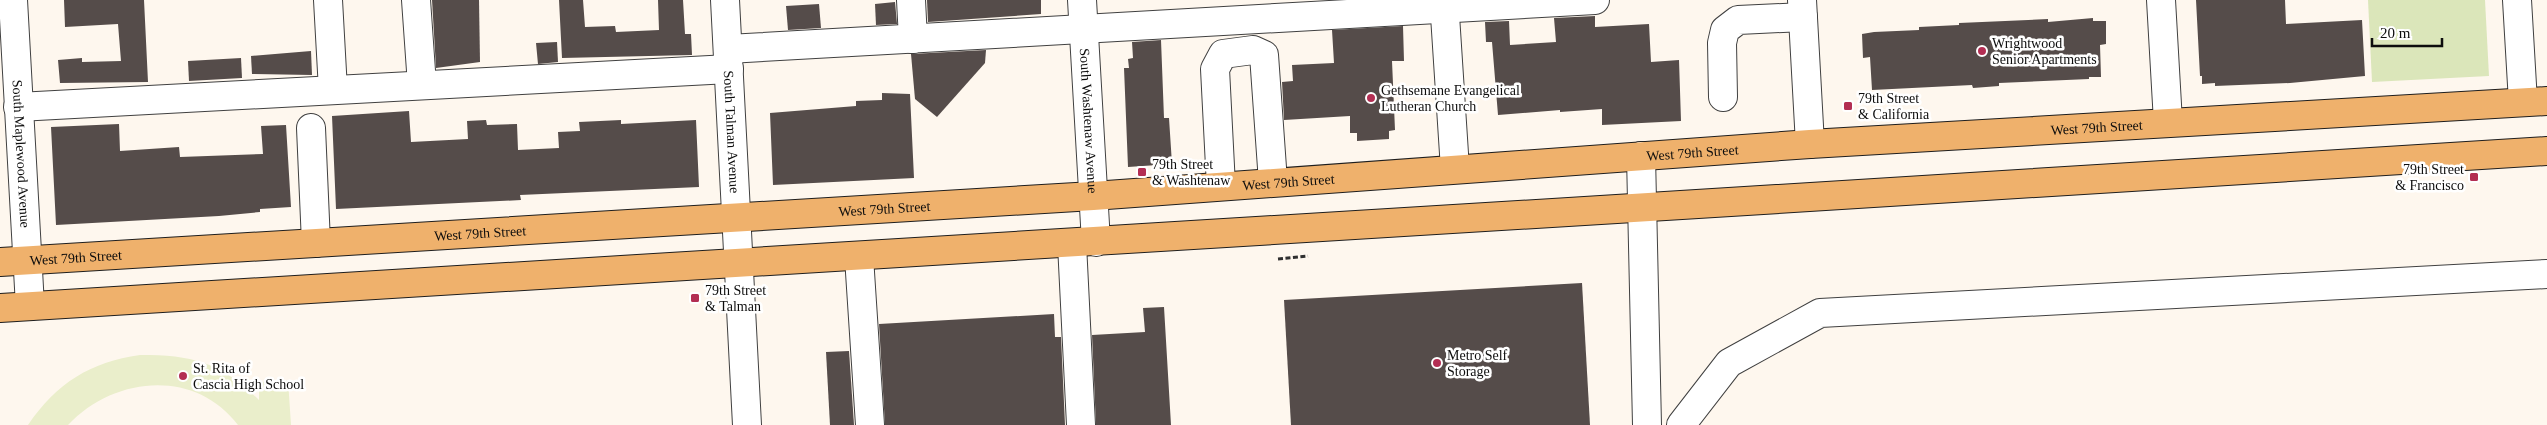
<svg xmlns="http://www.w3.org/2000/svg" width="2547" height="425" font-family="Georgia,serif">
<rect width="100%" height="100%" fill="#fef7ee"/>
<!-- green -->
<path fill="#dbe6ba" d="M2368,0H2485L2489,76L2372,82Z"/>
<!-- pitch -->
<path fill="#eaeecb" d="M140,355C194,355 219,362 259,400V382L288,380L291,425H238C195,368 114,376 68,425H28C57,383 90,362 140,355Z"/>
<!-- building -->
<g fill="#554c4a">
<path d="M64,0H144L148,82L60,83L58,60L82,58V62L121,61L118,24L65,27Z"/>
<path d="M432,0H479L480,62L436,68Z"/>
<path d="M559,0H583L585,27L615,26L616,32L659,30L658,0H683L685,34H691L692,55L562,58Z"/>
<path d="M927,0H1041V14L928,22Z"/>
<path d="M2196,0H2285L2286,24L2362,20L2365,76L2290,83L2215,86V83L2202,84V76H2200Z"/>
<path d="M895,2L897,24L876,25L875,4Z"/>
<path d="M819,4L821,28L788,30L786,6Z"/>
<path d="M1595,16V27L1649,24L1651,62L1679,60L1681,121L1602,125V109L1560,112V110L1498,115L1492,42H1486L1485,22L1509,21L1510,45L1556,42L1554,18Z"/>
<path d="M2093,18V21H2106V44L2100,45L2101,77H2089V79L1999,83V86L1973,88L1972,85L1872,90L1870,57L1863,58L1862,34L1874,32L1919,30V27L1959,25V23L2048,19V22Z"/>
<path d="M1403,26L1404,61H1392L1395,130L1389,131V139L1357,141V133H1350V116L1284,120L1282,82L1293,81L1292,65L1334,63L1332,30Z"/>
<path d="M1161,40L1164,118H1169L1172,164L1128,167L1124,68H1129L1128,59L1133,58L1132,42Z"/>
<path d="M557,42L558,62L538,64L536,43Z"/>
<path d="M986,50L985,63L937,117L915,99L911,54Z"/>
<path d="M311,51L312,75L252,74L251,56Z"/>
<path d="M241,58L242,78L189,81L188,61Z"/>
<path d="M882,93L910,94L914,178L773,185L770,113L856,106V101L882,100Z"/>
<path d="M409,111L411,142L468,139L467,121L486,120L487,125L517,124L518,150L559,148L558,132L580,131L579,122L621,120V124L696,120L699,187L520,195L521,200L336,209L332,116Z"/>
<path d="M119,124L120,151L179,147L180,157L263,154L261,126L286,125L291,207L260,209V212L219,216L56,225L51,127Z"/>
<path d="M1582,283L1590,425H1291L1284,300Z"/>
<path d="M1164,307L1171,425H1096L1092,335L1145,332L1143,308Z"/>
<path d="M1054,314L1055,337H1061L1065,425H885L879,324Z"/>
<path d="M849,351L854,425H830L826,352Z"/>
</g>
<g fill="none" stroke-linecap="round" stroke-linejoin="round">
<!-- minor casing -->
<g stroke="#404040" stroke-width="30">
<g id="minor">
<path id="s1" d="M13,0L30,306"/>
<path d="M328,0L333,90"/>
<path d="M416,0L422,85"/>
<path id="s2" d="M725,0L747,425"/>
<path d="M911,0L913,39"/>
<path id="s3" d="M1082,0L1096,242"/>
<path d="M1444,0L1455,169"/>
<path d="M1802,0L1810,144"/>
<path d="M2161,0L2168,122"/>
<path d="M2517,0L2523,102"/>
<path d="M728,49L1595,0"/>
<path d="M1723,97L1722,43L1725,30L1738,20L1803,17"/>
<path d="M18,107L729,69"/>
<path d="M311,128L316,243"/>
<path d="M1641,156L1647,425"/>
<path d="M1221,186L1215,69L1223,54L1253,50L1264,55L1273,182"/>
<path d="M1072,244L1081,425"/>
<path d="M859,257L870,425"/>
<path d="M1681,425L1729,363L1820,313L2547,274"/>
</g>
</g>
<!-- major casing -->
<g stroke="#1e1e1e" stroke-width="30">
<g id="major">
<path id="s4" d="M0,262L1093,196L1810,144L2547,101"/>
<path d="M0,308C849,259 1698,203 2547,151"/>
</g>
</g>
<!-- path -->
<path stroke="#2f2f2f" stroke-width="3" stroke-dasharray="5 2.5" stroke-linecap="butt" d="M1278,259L1308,256"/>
<!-- minor -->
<use href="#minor" stroke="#fff" stroke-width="28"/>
<!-- major -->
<use href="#major" stroke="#efb16c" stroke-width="28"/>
</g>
<!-- markers -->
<g fill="#b32e53" stroke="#fff" stroke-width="2">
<circle cx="1982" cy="51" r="5"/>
<circle cx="1371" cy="98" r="5"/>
<rect x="1843" y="101" width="10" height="10" rx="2.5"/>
<rect x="1137" y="167" width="10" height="10" rx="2.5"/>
<rect x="2469" y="172" width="10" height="10" rx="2.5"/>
<rect x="690" y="293" width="10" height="10" rx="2.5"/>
<circle cx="1437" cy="363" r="5"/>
<circle cx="183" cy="376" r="5"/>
</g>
<g text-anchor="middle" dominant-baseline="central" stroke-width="5" stroke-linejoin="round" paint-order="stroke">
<!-- poi labels -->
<g font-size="14" fill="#0d0d0d" stroke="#fff" text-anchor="start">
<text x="1992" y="43">Wrightwood<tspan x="1992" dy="16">Senior Apartments</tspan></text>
<text x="1381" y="90">Gethsemane Evangelical<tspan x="1381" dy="16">Lutheran Church</tspan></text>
<text x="1858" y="98">79th Street<tspan x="1858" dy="16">&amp; California</tspan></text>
<text x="1152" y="164">79th Street<tspan x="1152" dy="16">&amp; Washtenaw</tspan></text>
<text x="2464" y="169" text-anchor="end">79th Street<tspan x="2464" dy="16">&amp; Francisco</tspan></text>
<text x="705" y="290">79th Street<tspan x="705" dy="16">&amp; Talman</tspan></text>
<text x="1447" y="355">Metro Self<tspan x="1447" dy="16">Storage</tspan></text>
<text x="193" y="368">St. Rita of<tspan x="193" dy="16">Cascia High School</tspan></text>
</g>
<!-- street labels -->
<g font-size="14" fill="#0d0d0d" stroke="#fff">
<text stroke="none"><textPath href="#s3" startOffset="121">South Washtenaw Avenue</textPath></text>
<text stroke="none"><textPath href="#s4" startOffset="2101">West 79th Street</textPath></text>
<text stroke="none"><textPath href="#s2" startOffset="132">South Talman Avenue</textPath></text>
<text stroke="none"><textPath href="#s4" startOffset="1696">West 79th Street</textPath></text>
<text stroke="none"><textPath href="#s1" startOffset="154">South Maplewood Avenue</textPath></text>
<text stroke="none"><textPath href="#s4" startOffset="1291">West 79th Street</textPath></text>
<text stroke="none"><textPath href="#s4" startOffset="886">West 79th Street</textPath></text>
<text stroke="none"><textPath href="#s4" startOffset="481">West 79th Street</textPath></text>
<text stroke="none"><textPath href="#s4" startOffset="76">West 79th Street</textPath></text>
</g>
</g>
<!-- scale -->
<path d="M2372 38v8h70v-8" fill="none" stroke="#0d0d0d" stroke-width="2.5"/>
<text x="2380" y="38" font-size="15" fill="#0d0d0d" stroke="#ffffff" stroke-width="4" paint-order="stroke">20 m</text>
</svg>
